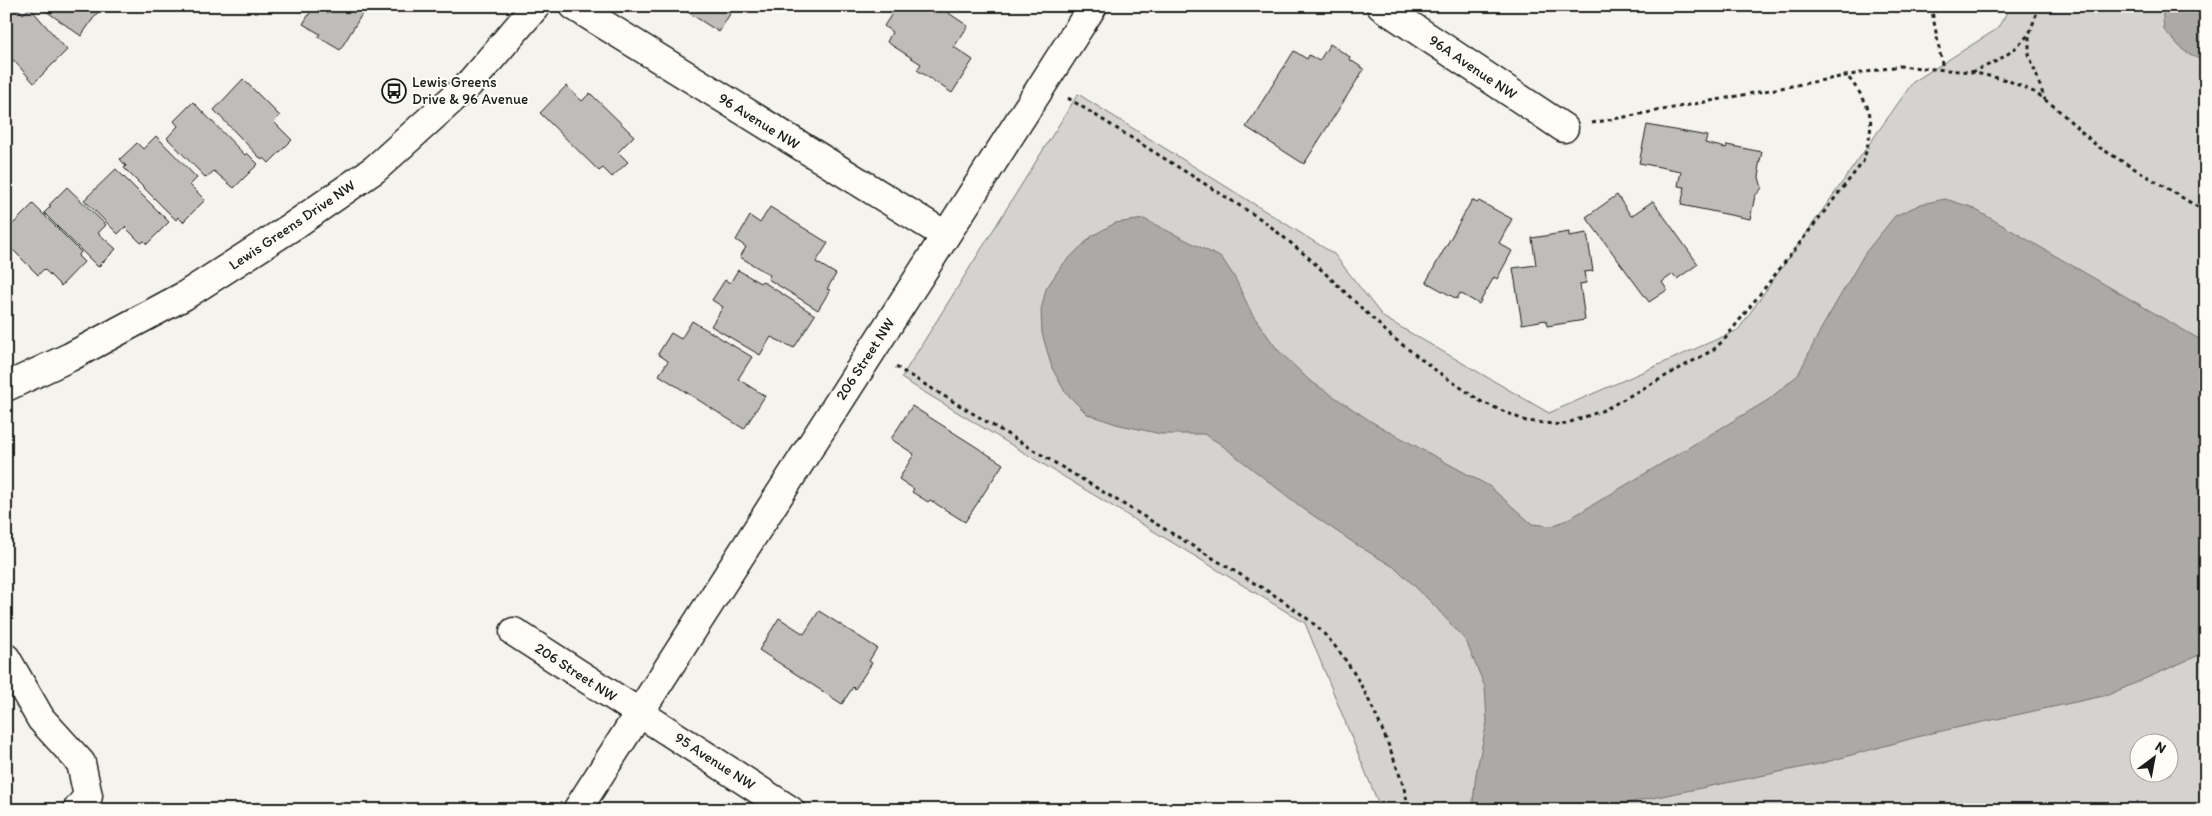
<svg xmlns="http://www.w3.org/2000/svg" width="2212" height="816" font-family="Itim,sans-serif">
<rect width="100%" height="100%" fill="#f4f3ee"/>
<filter id="ink" filterUnits="userSpaceOnUse"><feTurbulence type="fractalNoise" baseFrequency=".02" numOctaves="2"/><feDisplacementMap in="SourceGraphic" scale="10" xChannelSelector="R" yChannelSelector="G"/><feConvolveMatrix kernelMatrix="1 2 1 2 8 2 1 2 1" color-interpolation-filters="sRGB"/></filter>
<g filter="url(#ink)">
<!-- green -->
<path fill="#d4d3cf" stroke="#787876" fill-rule="evenodd" d="M2011,6H2206V810H1381L1305,623L901,378L1078,94L1334,254L1383,317L1549,413L1738,330L1913,82L1997,29ZM2140,744H2170V774H2140Z"/>
<!-- water -->
<g fill="#abaaa6" stroke="#72716f">
<path d="M2162,6H2206V63L2183,50L2164,30Z"/>
<path d="M1945,199L1971,207L2206,343V652L2108,695L1928,734L1819,764L1608,807L1603,810H1472L1476,774L1487,722L1485,687L1466,641L1432,603L1397,569L1357,545L1305,510L1219,443L1204,434H1161L1116,424L1087,414L1065,392L1052,368L1042,333L1041,310L1046,289L1062,265L1092,236L1115,223L1144,219L1222,258L1235,278L1252,314L1277,349L1309,380L1372,422L1489,486L1532,524L1552,526L1569,519L1768,400L1798,375L1821,329L1865,253L1895,216L1921,204Z"/>
</g>
<!-- building -->
<g fill="#bebdba" stroke="#1c1c1c">
<path d="M6,6H16L23,14L30,8L67,50L34,83L6,52Z"/>
<path d="M39,6H102L81,36Z"/>
<path d="M314,6H367L340,50L318,37L320,34L303,24Z"/>
<path d="M678,6H729L727,10L731,12L719,32Z"/>
<path d="M897,6L905,11L908,6H938L968,26L954,47L973,60L952,93L917,70L921,64L887,42L892,32L884,26Z"/>
<path d="M1330,44L1350,57L1349,59L1364,69L1304,164L1246,127L1294,51L1307,59L1309,55L1319,61Z"/>
<path d="M243,79L280,116L274,122L292,140L269,163L264,158L262,160L214,110Z"/>
<path d="M566,86L582,101L590,93L634,136L618,152L628,162L612,177L603,168L599,171L540,113Z"/>
<path d="M193,102L245,155L247,153L258,164L234,188L214,171L206,178L167,138L178,126L174,121Z"/>
<path d="M1647,125L1707,136L1705,143L1726,148L1727,145L1762,152L1758,170L1760,171L1759,177L1762,188L1755,196L1750,219L1681,205L1685,187L1678,186L1681,171L1639,163Z"/>
<path d="M156,136L197,178L190,185L205,200L183,222L178,217L176,220L124,168L126,166L120,159L137,143L143,149Z"/>
<path d="M116,169L169,222L147,244L144,241L141,243L125,227L118,234L84,200Z"/>
<path d="M67,187L106,225L98,233L116,249L98,267L44,213L51,206L49,205Z"/>
<path d="M1617,195L1631,216L1653,201L1698,264L1677,279L1673,274L1662,282L1667,290L1649,302L1586,217Z"/>
<path d="M1472,200L1477,203L1479,201L1512,219L1499,243L1512,251L1497,279L1494,277L1479,304L1460,293L1457,299L1426,282Z"/>
<path d="M33,204L81,252L78,256L84,262L61,286L44,269L38,275L6,243V231Z"/>
<path d="M770,207L828,243L816,262L836,274L827,289L830,290L818,310L768,279L770,275L740,257L746,247L736,240L750,216L760,223Z"/>
<path d="M1569,232V236L1587,233L1593,271L1584,272L1586,283L1580,284L1585,320L1547,326L1546,320L1522,324L1513,268L1536,265L1532,238Z"/>
<path d="M738,270L760,283L762,281L815,315L794,348L771,337L760,355L711,326L723,307L712,300L725,280L730,283Z"/>
<path d="M692,321L752,357L738,379L765,396L744,429L659,375L668,361L658,354L671,333L681,339Z"/>
<path d="M912,406L1003,464L965,522L930,500L928,502L912,492L914,489L899,479L914,454L891,439Z"/>
<path d="M819,611L877,648L869,661L872,663L855,689L853,687L842,704L759,650L779,618L804,634Z"/>
</g>
<g fill="none" stroke-linecap="round" stroke-linejoin="round">
<!-- street casing -->
<g stroke="#1c1c1c" stroke-width="31">
<g id="street">
<path d="M574,6L945,235"/>
<path d="M1381,6L1564,128"/>
<path d="M514,632L790,810"/>
<path d="M6,658L41,719L81,763L88,796L77,810"/>
<path d="M577,810L1093,6"/>
</g>
</g>
<!-- secondary casing -->
<g stroke="#1c1c1c" stroke-width="31">
<path id="secondary" d="M6,387L70,357L184,296L293,226L375,169L469,84L536,6"/>
</g>
<!-- path -->
<g stroke="#1c1c1c" stroke-width="3" stroke-dasharray="4 4" stroke-linecap="butt">
<path d="M1931,6L1943,69"/>
<path d="M2039,6L2029,35V54L2045,100"/>
<path d="M1971,72C1994,64 2012,54 2028,35"/>
<path d="M1068,98L1264,221L1309,258L1391,336L1438,372L1482,402L1526,421L1562,425L1604,410L1713,350L1724,340L1863,162C1875,121 1875,111 1848,77"/>
<path d="M1592,123L1899,66L1971,72L2007,80L2034,92L2055,107L2097,146L2206,212"/>
<path d="M896,367L1279,598C1291,607 1305,616 1316,626C1353,660 1374,708 1392,754C1398,771 1407,792 1408,810"/>
</g>
<!-- street -->
<use href="#street" stroke="#fdfcf7" stroke-width="28"/>
<!-- secondary -->
<use href="#secondary" stroke="#fdfcf7" stroke-width="28"/>
</g>
</g>
<!-- icons -->
<defs>
<g id="bus-ring" transform="scale(1.25)"><circle r="9.5" fill="#fdfcf7" stroke="#1c1c1c" stroke-width="1.5"/><path d="M-5-6H5V4H4V6H2V4H-2V6H-4V4H-5ZM-3.5-4V0h7V-4ZM-3.5 1.2v1.5H-2V1.2ZM2 1.2v1.5H3.5V1.2Z" fill="#1c1c1c"/></g>
</defs>
<g fill-rule="evenodd">
<use href="#bus-ring" x="394" y="91"/>
</g>
<g text-anchor="middle" dominant-baseline="central" stroke-width="4" stroke-linejoin="round" paint-order="stroke">
<!-- street labels -->
<g font-size="15" fill="#1c1c1c" stroke="#fdfcf7">
<text transform="translate(1473 67) rotate(34)">96A Avenue NW</text>
<text transform="translate(759 121) rotate(32)">96 Avenue NW</text>
<text transform="translate(292 225) rotate(-34)">Lewis Greens Drive NW</text>
<text transform="translate(865 359) rotate(-57)">206 Street NW</text>
<text transform="translate(576 672) rotate(33)">206 Street NW</text>
<text transform="translate(715 761) rotate(33)">95 Avenue NW</text>
</g>
<!-- poi labels -->
<g font-size="15" fill="#1c1c1c" stroke="#fdfcf7" text-anchor="start">
<text x="412" y="82">Lewis Greens<tspan x="412" dy="17">Drive &amp; 96 Avenue</tspan></text>
</g>
</g>
<!-- margin -->
<rect width="2212" height="816" fill="none" stroke="#fdfcf7" stroke-width="25"/>
<rect x="12" y="12" width="2187" height="791" fill="none" stroke="#1c1c1c" stroke-width="2" filter="url(#ink)"/>
<!-- north arrow -->
<g transform="translate(2154 758) rotate(32)"><circle r="24" fill="#fdfcf7" stroke="#a3a29f"/>
<path d="M0-4L9 19L0 12L-9 19Z" fill="#1c1c1c"/>
<text y="-8" font-size="14" font-weight="bold" text-anchor="middle" fill="#1c1c1c">N</text>
</g>
</svg>
